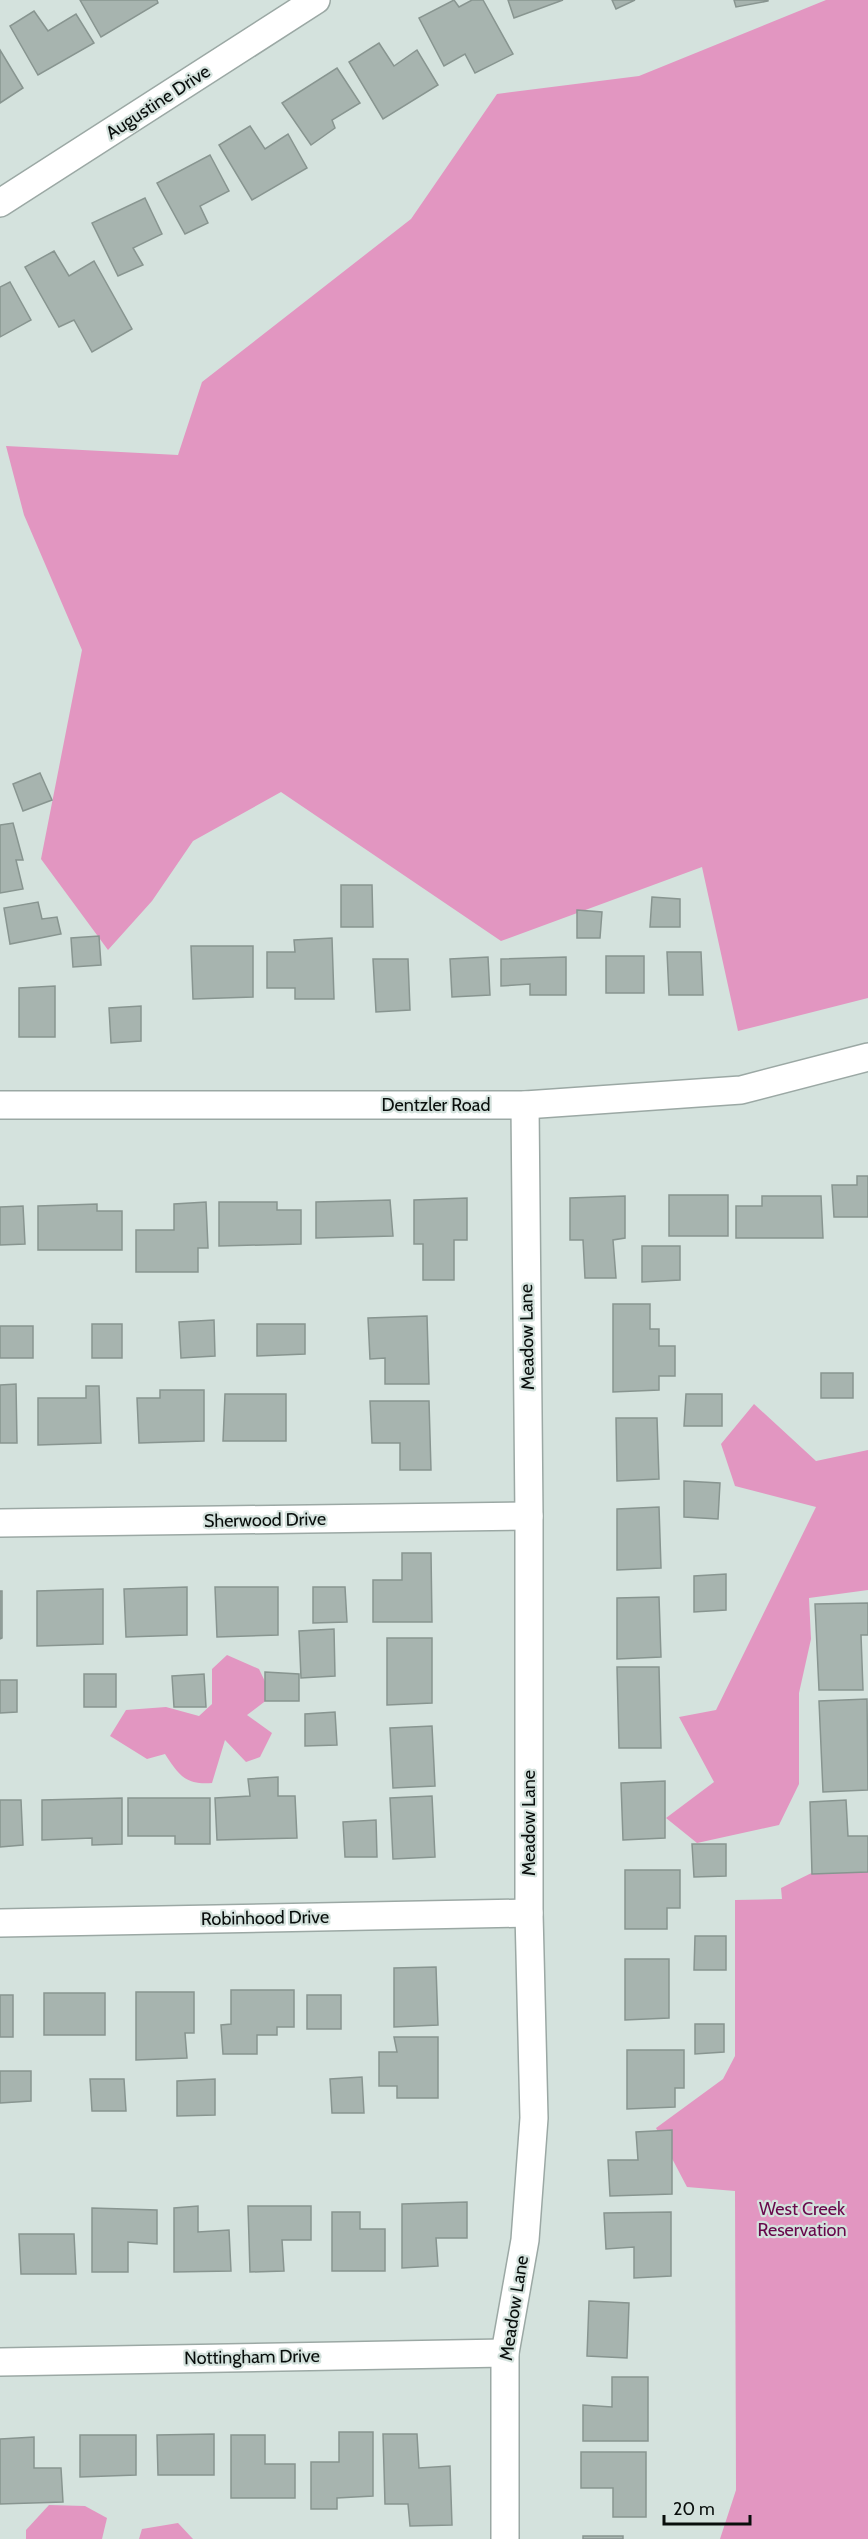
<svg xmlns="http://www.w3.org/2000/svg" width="868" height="2539" font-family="Cabin,sans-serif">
<rect width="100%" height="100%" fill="#d4e2dd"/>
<!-- green -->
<g fill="#e296c1">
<path d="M826,0H868V998L738,1031L702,867L501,941L281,792L193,841L152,901L108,950L41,859L82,650L24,515L6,446L178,455L202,382L411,219L497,94L639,76Z"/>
<path d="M754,1404L816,1461L868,1450V1590L809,1598L811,1639L799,1693V1784L779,1825L697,1843L666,1818L714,1782L679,1717L716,1710L816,1507L735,1486L721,1444Z"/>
<path d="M227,1655L259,1669L272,1696L247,1715L272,1733L260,1757L246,1762L225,1740L212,1783C185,1785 179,1775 165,1754L147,1759L110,1736L126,1710L166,1707L199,1716L212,1704V1669Z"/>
<path d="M838,1860L868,1863V2539H720L736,2490L735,2191L687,2187L656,2128L723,2079L735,2056V1900L782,1899L781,1888Z"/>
<path d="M49,2505L85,2506L107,2518L102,2539H26V2530Z"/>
<path d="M178,2523L193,2539H139L142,2529Z"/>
</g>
<!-- building -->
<g fill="#a7b4af" stroke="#889590" stroke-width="1.5">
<path d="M80,0H157L158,3L101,37Z"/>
<path d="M454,0L459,7L472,0H483L513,54L475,73L465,54L444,66L419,18Z"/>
<path d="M508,0H563L514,18Z"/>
<path d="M612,0H635L616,9Z"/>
<path d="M734,0H768V1L736,7Z"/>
<path d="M34,11L48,31L76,14L94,43L38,75L10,26Z"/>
<path d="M379,43L394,66L417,50L438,85L383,119L349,62Z"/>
<path d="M0,50L23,88L0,103Z"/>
<path d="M337,68L360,103L332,120L335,128L311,145L282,103Z"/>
<path d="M250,126L265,149L288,134L307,168L252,200L219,145Z"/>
<path d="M210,155L229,191L200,206L208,223L185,234L157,183Z"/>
<path d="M145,198L162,234L133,248L143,265L118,276L92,223Z"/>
<path d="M54,251L69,276L94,261L132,329L92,352L74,320L59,327L25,267Z"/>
<path d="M10,282L31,320L0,337V287Z"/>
<path d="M40,773L52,800L23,811L13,784Z"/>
<path d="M13,823L23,860H16L23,889L0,893V825Z"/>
<path d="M341,885H372L373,927H341Z"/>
<path d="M652,897L680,899V927H650Z"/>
<path d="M38,902L42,919L57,917L61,934L10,944L4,908Z"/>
<path d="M577,910L602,912L600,938H577Z"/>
<path d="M99,936L101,965L73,967L71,938Z"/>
<path d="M332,938L334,999H295V988H267V952H295L294,940Z"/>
<path d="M191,946H253V997L193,999Z"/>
<path d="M667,952H701L703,995H669Z"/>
<rect x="606" y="956" width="38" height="37"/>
<path d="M488,957L490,995L452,997L450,959Z"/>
<path d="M566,957V995H530V984L501,986V959Z"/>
<path d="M373,959H408L410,1010L376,1012Z"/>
<path d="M55,986V1037H19V988Z"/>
<path d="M141,1006V1041L111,1043L109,1008Z"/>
<path d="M857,1176H868V1217H834L832,1185H857Z"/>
<rect x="669" y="1195" width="59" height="41"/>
<path d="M625,1196V1238L613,1240L616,1278H585L583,1240H570V1198Z"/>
<path d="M762,1196H821L823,1238H736V1206H762Z"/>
<path d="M467,1198V1240H454V1280H423V1244H414V1200Z"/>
<path d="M390,1200L393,1236L316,1238V1202Z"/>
<path d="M206,1202L208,1248H198V1272H136V1230H174V1204Z"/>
<path d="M219,1202H277V1210H301V1244L219,1246Z"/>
<path d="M97,1204V1211H122V1250H38V1206Z"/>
<path d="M23,1206L25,1244L0,1245V1207Z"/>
<path d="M642,1246H680V1280L642,1282Z"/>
<path d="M613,1304H650V1329H659V1346H675V1376H659V1390L613,1392Z"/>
<path d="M427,1316L429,1384H385V1358L370,1359L368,1318Z"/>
<path d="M214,1320L215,1356L181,1358L179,1322Z"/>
<rect x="92" y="1324" width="30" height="34"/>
<path d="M257,1324H305V1354L257,1356Z"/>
<rect x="0" y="1326" width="33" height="32"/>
<rect x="821" y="1373" width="32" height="25"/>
<path d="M16,1384L17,1443H0V1385Z"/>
<path d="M86,1386H99L101,1443L38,1445V1398H86Z"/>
<path d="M160,1390H204V1441L139,1443L137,1398H160Z"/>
<path d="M225,1394H286V1441H223Z"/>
<path d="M686,1394H722V1426H684Z"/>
<path d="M370,1401H429L431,1470H400V1443H372Z"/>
<path d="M616,1418H657L659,1479L617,1481Z"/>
<path d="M684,1481L720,1483L718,1519L684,1517Z"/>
<path d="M659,1507L661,1568L617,1570V1509Z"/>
<path d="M402,1553H431L432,1622H373V1580H402Z"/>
<path d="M726,1574V1610L694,1612V1576Z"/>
<path d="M187,1587V1635L126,1637L124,1589Z"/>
<path d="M215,1587H278V1635L217,1637Z"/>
<path d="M313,1587H345L347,1622L313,1623Z"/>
<path d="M103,1589V1644L37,1646V1591Z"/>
<path d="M0,1591H2V1638L0,1639Z"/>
<path d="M659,1597L661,1657L617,1659V1598Z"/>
<path d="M868,1603V1635H861L863,1690H819L815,1604Z"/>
<path d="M334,1629L335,1676L301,1678L299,1631Z"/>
<path d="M387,1638H432V1703L387,1705Z"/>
<path d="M617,1667H659L661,1748H619Z"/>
<path d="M265,1672L299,1674V1701H265Z"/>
<rect x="84" y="1674" width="32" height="33"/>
<path d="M204,1674L206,1707H174L172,1676Z"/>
<path d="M0,1680H17V1712L0,1713Z"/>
<path d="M867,1699L868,1790L823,1792L819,1701Z"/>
<path d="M335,1712L337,1745L305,1746V1714Z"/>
<path d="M432,1726L435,1786L393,1788L390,1728Z"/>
<path d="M278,1777V1796H295L297,1838L217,1840L215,1798L250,1796L248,1779Z"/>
<path d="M665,1781V1838L623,1840L621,1783Z"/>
<path d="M432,1796L435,1857L393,1859L390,1798Z"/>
<path d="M122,1798V1844L92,1845V1838L42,1840V1800Z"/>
<path d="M128,1798H210V1844H175V1836H128Z"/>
<path d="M0,1800H21L23,1845L0,1847Z"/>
<path d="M846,1800L848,1836H868V1872L812,1874L810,1802Z"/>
<path d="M376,1820L377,1857H345L343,1822Z"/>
<path d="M692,1844H726V1876L694,1877Z"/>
<path d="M625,1870H680V1908H667V1929H625Z"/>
<path d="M695,1936H726V1970H694Z"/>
<path d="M625,1959H669V2018L625,2020Z"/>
<path d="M436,1967L438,2025L394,2027V1968Z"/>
<path d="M231,1990H294V2027H277V2035H257V2054H223L221,2025L231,2024Z"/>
<path d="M136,1992H194V2033H185L187,2058L136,2060Z"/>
<rect x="44" y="1993" width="61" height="42"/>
<rect x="0" y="1995" width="13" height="42"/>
<rect x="307" y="1995" width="34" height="34"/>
<path d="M695,2024H724V2052L695,2054Z"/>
<path d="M394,2037H438V2098H397V2086H379V2052H397Z"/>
<path d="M627,2050H684V2088H675V2107L627,2109Z"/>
<path d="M0,2071H31V2101L0,2103Z"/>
<path d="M362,2077L364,2113H332L330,2079Z"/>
<path d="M90,2079H124L126,2111H92Z"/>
<path d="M215,2079V2115L177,2116V2081Z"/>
<path d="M672,2130V2194L610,2196L608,2160H638L636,2132Z"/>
<path d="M467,2202V2238H436L438,2266L402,2268V2204Z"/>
<path d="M198,2206V2232L229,2230L231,2271L174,2272V2208Z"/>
<path d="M248,2206H311V2240H282L284,2271L250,2272Z"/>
<path d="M92,2208L157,2210V2244L128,2242V2272H92Z"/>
<path d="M332,2212H360V2229H385V2271H332Z"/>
<path d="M671,2212V2276L634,2278V2247L606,2249L604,2213Z"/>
<path d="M19,2234H74L76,2274H21Z"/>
<path d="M589,2301L629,2303L627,2358L587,2356Z"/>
<path d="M612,2377H648V2441H583V2405L612,2407Z"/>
<path d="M339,2432H373V2496L337,2498V2509H311V2462H339Z"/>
<path d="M214,2434V2475H158L157,2435Z"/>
<path d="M383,2434H417L419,2468L450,2466L452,2525L410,2526L408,2504H385Z"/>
<path d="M80,2435H136V2475L80,2477Z"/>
<path d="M231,2435H265V2464H295V2498H231Z"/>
<path d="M34,2437V2468H61L63,2502L0,2504V2439Z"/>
<path d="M581,2452H646V2517H613V2488H581Z"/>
<rect x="583" y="2536" width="40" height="3"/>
</g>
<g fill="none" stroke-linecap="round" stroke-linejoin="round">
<!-- minor casing -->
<g stroke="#9ba8a4" stroke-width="30">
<g id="minor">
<path d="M0,203L316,0"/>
<path d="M0,1105H525L741,1090L868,1057"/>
<path d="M0,1523L529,1516"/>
<path d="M0,1923L529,1913"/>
<path d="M0,2362L505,2353"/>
<path d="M505,2539V2353L525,2240L534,2118L529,1913V1516L525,1105"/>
</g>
</g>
<!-- minor -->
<use href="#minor" stroke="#fff" stroke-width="27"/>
</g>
<g text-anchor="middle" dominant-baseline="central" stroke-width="4.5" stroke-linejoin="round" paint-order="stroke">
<!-- street labels -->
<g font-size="18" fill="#090e0c" stroke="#d4e2dd">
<text transform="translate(158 102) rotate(-33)">Augustine Drive</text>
<text x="436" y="1105">Dentzler Road</text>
<text transform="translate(527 1337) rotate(-91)">Meadow Lane</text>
<text transform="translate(265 1520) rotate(-1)">Sherwood Drive</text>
<text transform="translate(529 1823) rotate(-90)">Meadow Lane</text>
<text transform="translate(265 1918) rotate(-1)">Robinhood Drive</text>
<text transform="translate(514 2308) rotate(-81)">Meadow Lane</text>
<text transform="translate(252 2357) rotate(-1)">Nottingham Drive</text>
</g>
<!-- park labels -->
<g font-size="18" fill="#68074b" stroke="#d4e2dd">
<text x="802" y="2209">West Creek<tspan x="802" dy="21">Reservation</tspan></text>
</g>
</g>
<!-- scale -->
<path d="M664 2515v9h86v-9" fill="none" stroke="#090e0c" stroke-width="3"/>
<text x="673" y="2515" font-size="18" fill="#090e0c" stroke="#d4e2dd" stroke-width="4.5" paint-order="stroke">20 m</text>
</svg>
